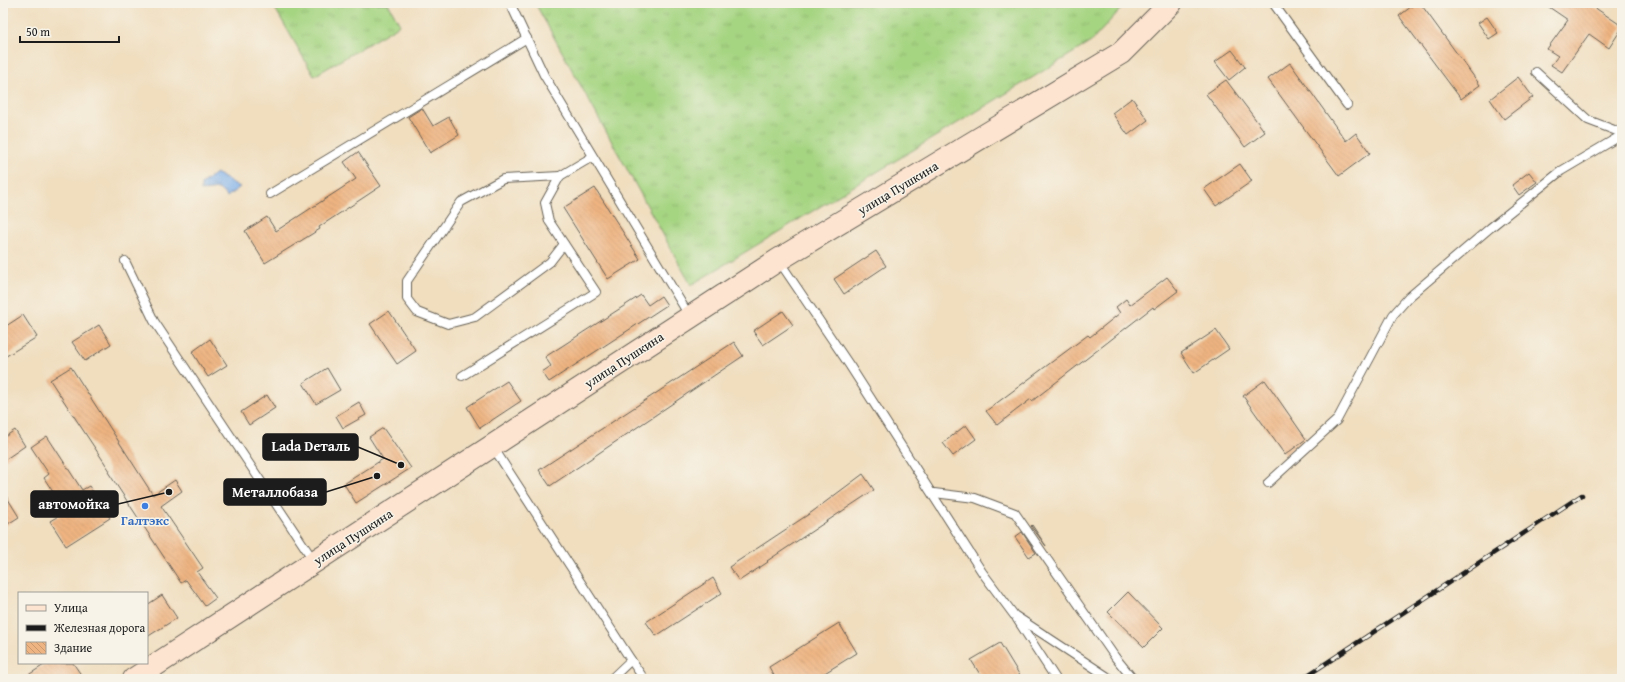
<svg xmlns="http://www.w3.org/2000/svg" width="1625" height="682" font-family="'Gentium Book Plus',serif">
<defs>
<pattern id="grass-tufts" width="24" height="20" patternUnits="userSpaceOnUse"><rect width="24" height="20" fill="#a6d582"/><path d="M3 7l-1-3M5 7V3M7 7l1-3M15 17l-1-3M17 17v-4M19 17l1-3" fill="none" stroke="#8eb670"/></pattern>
<pattern id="water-ripples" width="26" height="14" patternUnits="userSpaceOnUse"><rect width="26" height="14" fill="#7fb0ea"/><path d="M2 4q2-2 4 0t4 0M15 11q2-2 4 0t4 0" fill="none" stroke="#678ebd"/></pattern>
<pattern id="building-back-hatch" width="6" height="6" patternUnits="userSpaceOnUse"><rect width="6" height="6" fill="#eeb481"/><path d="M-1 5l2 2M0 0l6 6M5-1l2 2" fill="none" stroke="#cc9a6f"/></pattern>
</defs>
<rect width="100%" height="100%" fill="#f7f3e8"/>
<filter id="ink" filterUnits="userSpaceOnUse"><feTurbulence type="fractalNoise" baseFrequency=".025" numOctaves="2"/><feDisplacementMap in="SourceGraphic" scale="8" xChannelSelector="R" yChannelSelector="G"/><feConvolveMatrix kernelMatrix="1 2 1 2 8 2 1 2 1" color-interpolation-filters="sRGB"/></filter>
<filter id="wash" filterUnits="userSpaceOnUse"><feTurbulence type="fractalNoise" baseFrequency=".012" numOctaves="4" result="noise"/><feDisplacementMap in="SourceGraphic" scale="16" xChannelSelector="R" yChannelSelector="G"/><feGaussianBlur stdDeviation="0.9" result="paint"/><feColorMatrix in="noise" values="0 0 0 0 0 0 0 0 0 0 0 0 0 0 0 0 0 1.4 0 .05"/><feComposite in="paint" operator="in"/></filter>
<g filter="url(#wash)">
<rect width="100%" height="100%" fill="#f0debf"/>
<!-- grass -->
<g fill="url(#grass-tufts)" stroke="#61784f">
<path d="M272,3H388L400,25L314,76Z"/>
<path d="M535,3H1126L1091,42L691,285Z"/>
</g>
<!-- water -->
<path fill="url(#water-ripples)" stroke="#4e6683" d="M216,173L240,187L227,197L219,189L201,191V184Z"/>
<g id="blocks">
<!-- building -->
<g fill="url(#building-back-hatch)">
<path d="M1416,3H1420L1480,85L1461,99L1399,16Z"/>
<path d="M1543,3H1588L1622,26V28L1609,48L1589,34L1562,72L1551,65L1558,56L1547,49L1568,20Z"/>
<path d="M1487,17L1498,33L1489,39L1478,23Z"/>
<path d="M1232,50L1245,67L1229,80L1215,62Z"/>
<path d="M1290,63L1346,141L1356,133L1370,153L1339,176L1268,79Z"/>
<path d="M1518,77L1533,97L1504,119L1490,99Z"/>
<path d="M1226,80L1265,132L1245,147L1206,94Z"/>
<path d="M1132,98L1148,120L1128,135L1112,113Z"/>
<path d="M422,108L433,126L449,117L459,135L430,153L408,117Z"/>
<path d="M358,152L381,186L319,227L320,229L265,263L245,231L267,217L276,231L356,179L344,162Z"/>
<path d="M1240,164L1252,181L1216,206L1204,189Z"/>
<path d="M1529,172L1537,182L1519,195L1512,185Z"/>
<path d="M595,188L640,259L608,279L563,208Z"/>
<path d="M876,251L886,266L844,294L834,279Z"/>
<path d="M1167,277L1178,291L1154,309L1153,307L1032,401L1031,399L997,425L986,411L1088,335L1090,337L1120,313L1116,307L1126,299L1130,305Z"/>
<path d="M641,295L648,305L661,296L667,305L549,382L542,372L551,366L545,357Z"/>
<path d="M389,311L416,351L397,364L370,324Z"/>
<path d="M783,311L793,325L763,345L753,331Z"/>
<path d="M23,315L37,337L3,358V328Z"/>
<path d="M99,325L111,344L85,361L72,342Z"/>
<path d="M1216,330L1229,349L1194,373L1181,353Z"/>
<path d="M210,339L227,365L208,377L192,352Z"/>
<path d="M734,342L743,356L550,486L539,470Z"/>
<path d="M71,367L153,495L175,480L182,491L161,506L203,568L197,572L216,598L205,606L186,580L181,583L108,472L110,471L50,380Z"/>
<path d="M327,368L340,390L316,404L303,383Z"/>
<path d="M1265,380L1306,439L1285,455L1243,396Z"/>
<path d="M507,381L521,401L480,428L467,407Z"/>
<path d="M267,395L275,408L249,425L241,412Z"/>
<path d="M359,402L366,415L343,428L336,416Z"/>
<path d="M966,425L976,439L953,456L943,443Z"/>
<path d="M383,428L411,468L356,503L344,484L383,459L369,437Z"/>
<path d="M15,430L25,446L3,461V438Z"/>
<path d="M47,436L82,490L89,486L110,518L66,546L50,521L60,515L56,509L62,506L44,478L49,474L31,447Z"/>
<path d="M863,474L874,490L767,561L768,562L739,581L729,567L812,512Z"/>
<path d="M3,491L19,517L3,527Z"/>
<path d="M1032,525L1046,546L1031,526Z"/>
<path d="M1022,532L1036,553L1029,557L1015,537Z"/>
<path d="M713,578L722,593L656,636L646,622Z"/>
<path d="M1128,592L1163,628L1144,647L1108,612Z"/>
<path d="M162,595L177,618L147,637V605Z"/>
<path d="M839,623L857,653L815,679H776L769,667Z"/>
<path d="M1000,643L1022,679H983L971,660Z"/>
<path d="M47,663H73L84,679H22Z"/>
</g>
</g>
</g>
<g filter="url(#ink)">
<use href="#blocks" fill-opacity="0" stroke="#666055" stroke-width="1"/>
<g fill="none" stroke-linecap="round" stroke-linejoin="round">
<!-- service casing -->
<g stroke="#666055" stroke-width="10">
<g id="service">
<path d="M510,3L544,75L690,317"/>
<path d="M1273,3L1347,105"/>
<path d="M1536,72L1588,120L1622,133"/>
<path d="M560,176L503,179L461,202L407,281V299L417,312L448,324L475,317L550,262L564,244"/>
<path d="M270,194L527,38"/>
<path d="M125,261L154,321L314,561"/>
<path d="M779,261L850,366L982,572L1014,615L1111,679"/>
<path d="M462,376L596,292L549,221L545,203L560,176L592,157"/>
<path d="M493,447L631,660L611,679"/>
<path d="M1268,483L1337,420L1393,315L1409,297L1490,228L1561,171L1622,135"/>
<path d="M934,493L975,498L1015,513L1115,657L1133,679"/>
<path d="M1017,619L1056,679"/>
<path d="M631,660L644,679"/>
</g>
</g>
<!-- secondary casing -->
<g stroke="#666055" stroke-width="24">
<path id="secondary" d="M134,679L778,260L1121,53L1171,3"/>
</g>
<!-- service -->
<use href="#service" stroke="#fff" stroke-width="8"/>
<!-- secondary -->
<use href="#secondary" stroke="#fde4d0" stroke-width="22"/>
<!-- rail casing -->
<g stroke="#1c1c1c" stroke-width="4.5">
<path id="rail" d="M1302,679L1582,495"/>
</g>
<!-- rail -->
<use href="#rail" stroke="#f7f3e8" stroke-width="3" stroke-dasharray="9" stroke-linecap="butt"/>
</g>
</g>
<!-- markers -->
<circle fill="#3f7fe0" stroke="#f7f3e8" stroke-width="1.5" cx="145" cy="506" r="4"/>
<g text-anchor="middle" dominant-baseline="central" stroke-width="3" stroke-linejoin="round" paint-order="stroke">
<!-- street labels -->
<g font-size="13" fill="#1c1c1c" stroke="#f7f3e8">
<text transform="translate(898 188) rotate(-31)">улица Пушкина</text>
<text transform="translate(624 360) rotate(-33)">улица Пушкина</text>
<text transform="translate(353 537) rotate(-33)">улица Пушкина</text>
</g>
<!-- shop labels -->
<g font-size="13" font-weight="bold" fill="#366cbe" stroke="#f7f3e8">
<text x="145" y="520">Галтэкс</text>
</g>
</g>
<!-- callouts -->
<path fill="none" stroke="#1c1c1c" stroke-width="1.5" d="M401 465L358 447M377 476L326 492M169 492L118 504"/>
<g fill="#1c1c1c" stroke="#f7f3e8" stroke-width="1.5">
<circle cx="401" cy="465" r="4"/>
<circle cx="377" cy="476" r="4"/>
<circle cx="169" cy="492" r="4"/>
</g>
<g fill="#1c1c1c" stroke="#1c1c1c" stroke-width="1.5">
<rect x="263" y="434" width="95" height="26" rx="4"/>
<rect x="224" y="479" width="102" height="26" rx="4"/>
<rect x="31" y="491" width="87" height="26" rx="4"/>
</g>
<g font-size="14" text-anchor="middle" font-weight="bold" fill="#fff">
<text x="311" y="451">Lada Dеталь</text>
<text x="275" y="497">Металлобаза</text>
<text x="74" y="509">автомойка</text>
</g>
<!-- margin -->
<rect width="1625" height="682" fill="none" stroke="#f7f3e8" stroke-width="16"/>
<!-- legend -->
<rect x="18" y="592" width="130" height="72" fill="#f7f3e8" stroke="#9f9d96"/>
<rect x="26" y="605" width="20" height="6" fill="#fde4d0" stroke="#9f9d96"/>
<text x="54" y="612" font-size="12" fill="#1c1c1c">Улица</text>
<rect x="26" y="625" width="20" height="6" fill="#1c1c1c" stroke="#9f9d96"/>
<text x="54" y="632" font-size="12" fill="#1c1c1c">Железная дорога</text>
<rect x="26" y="642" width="20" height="12" fill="url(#building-back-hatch)" stroke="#9f9d96"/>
<text x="54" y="652" font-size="12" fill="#1c1c1c">Здание</text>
<!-- scale -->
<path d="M20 36v6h99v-6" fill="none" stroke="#1c1c1c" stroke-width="2"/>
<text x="26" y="36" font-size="12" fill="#1c1c1c" stroke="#f7f3e8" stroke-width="3" paint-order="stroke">50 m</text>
</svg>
